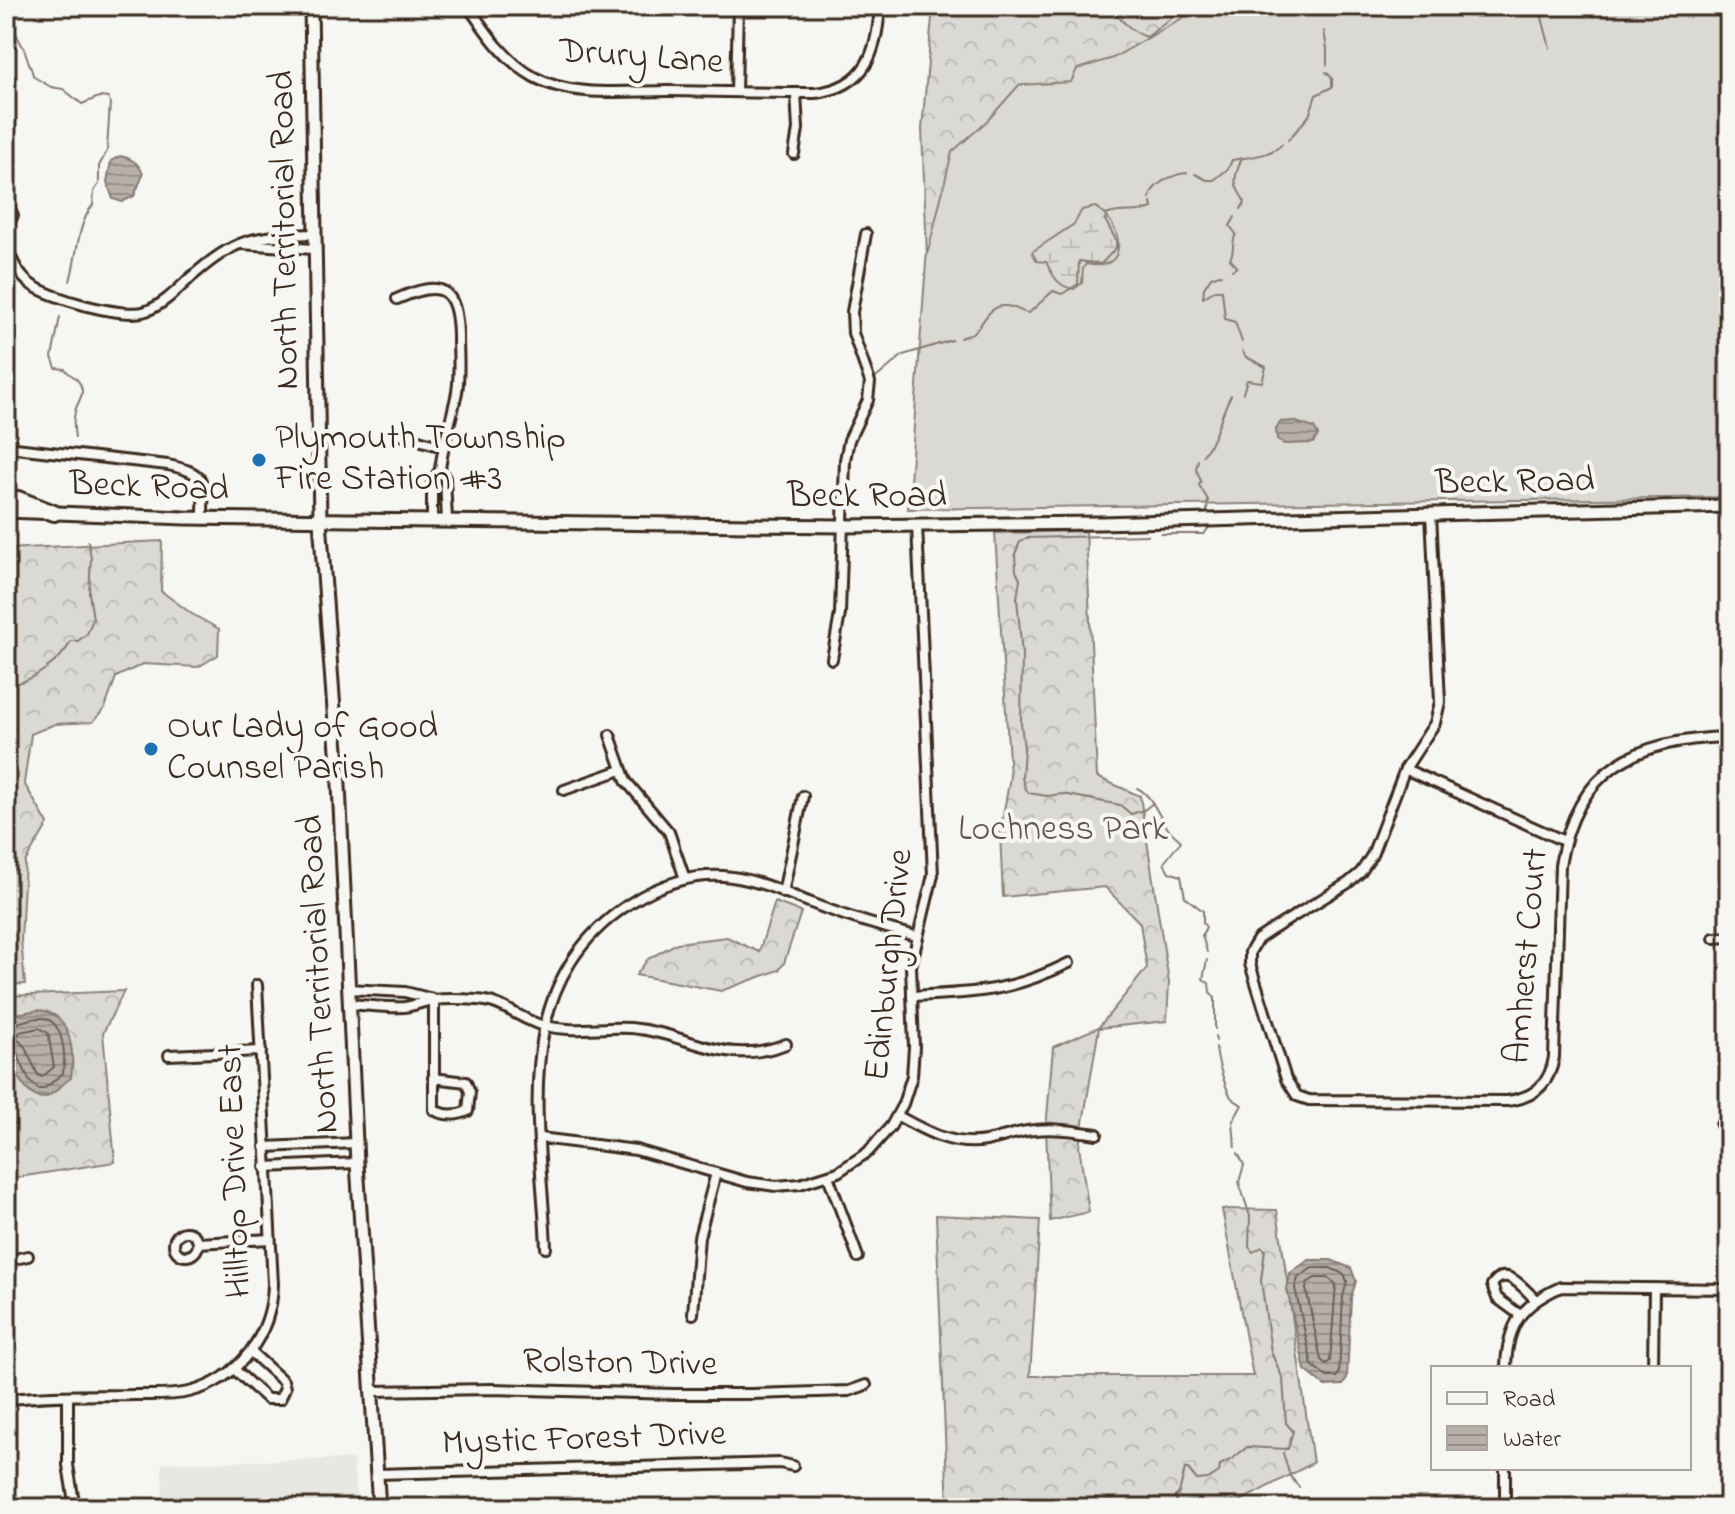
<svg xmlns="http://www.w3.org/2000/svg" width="1735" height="1514" font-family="'Indie Flower',sans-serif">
<defs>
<pattern id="forest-crowns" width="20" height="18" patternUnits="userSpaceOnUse" patternTransform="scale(2)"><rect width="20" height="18" fill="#dad9d3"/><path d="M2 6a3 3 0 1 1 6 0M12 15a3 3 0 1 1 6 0" fill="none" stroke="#bcbab5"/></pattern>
<pattern id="wetland-marsh" width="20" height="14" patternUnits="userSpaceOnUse" patternTransform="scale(2)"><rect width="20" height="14" fill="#dad9d3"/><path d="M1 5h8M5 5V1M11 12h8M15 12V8" fill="none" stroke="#bcbab5"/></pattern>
<pattern id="water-rules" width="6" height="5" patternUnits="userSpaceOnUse" patternTransform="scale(2)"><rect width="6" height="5" fill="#b6b0a9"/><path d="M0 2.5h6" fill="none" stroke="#958f89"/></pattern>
</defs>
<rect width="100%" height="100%" fill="#f6f6f2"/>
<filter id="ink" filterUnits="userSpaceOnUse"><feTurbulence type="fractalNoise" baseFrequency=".0125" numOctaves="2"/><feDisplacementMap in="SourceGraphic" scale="16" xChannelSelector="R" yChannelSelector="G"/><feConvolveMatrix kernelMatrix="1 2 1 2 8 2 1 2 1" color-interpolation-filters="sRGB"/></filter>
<g filter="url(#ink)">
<!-- built -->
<path fill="#e8e7e2" d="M353,1459L357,1508H163L162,1463Z"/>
<!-- grass -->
<path fill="#dad9d3" stroke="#8a8278" stroke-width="2" d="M1186,6H1729V497L908,509L942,44Z"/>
<!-- forest -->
<g fill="url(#forest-crowns)" stroke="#8a8278" stroke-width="2">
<path d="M933,6H1203L1113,58L1077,69L1071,82L1019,85L988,120L952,152L927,256L922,129Z"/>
<path d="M1086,531L1097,777L1140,796L1169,982L1167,1021L1099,1028L1079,1146L1089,1212L1050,1221L1046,1129L1053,1047L1099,1027L1147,968L1140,923L1105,887L1003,897L1000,833L1010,777L995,533Z"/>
<path d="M162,541L161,591L192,614L219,629L218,655L198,667L143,664L116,677L105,708L93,722L55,724L31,734L24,783L48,824L25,862L21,940L25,984L6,985V549Z"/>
<path d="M775,902L801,912L784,963L779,970L721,991L636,975L648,959L677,943L727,937L759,952Z"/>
<path d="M124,991L103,1033L115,1162L6,1179V996Z"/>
<path d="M1222,1209L1277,1210L1313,1463L1227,1508H948L936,1215L1040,1220L1030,1376H1253Z"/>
</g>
<!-- wetland -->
<path fill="url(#wetland-marsh)" stroke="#8a8278" stroke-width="2" d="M1095,207C1123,222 1132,274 1086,264L1083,268L1082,283L1074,289C1058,287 1053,276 1046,262L1037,261L1032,252L1074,224L1082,210Z"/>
<!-- water -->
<g fill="url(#water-rules)" stroke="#857a71" stroke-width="2">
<path d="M120,156C131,158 140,164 143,175L134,196L122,202L113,199L107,182L111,161Z"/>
<path d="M1293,421L1314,428L1318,435L1313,443L1284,444L1277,439L1276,429L1280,422Z"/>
<path d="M38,1010C71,1012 75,1052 71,1078C63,1083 54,1094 46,1097C27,1104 9,1061 6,1047C5,1039 6,1030 6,1022L16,1014Z"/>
<path d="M1309,1260H1331L1351,1268L1356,1281L1351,1298L1347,1378L1343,1385L1325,1386L1305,1370L1287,1289L1290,1273Z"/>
</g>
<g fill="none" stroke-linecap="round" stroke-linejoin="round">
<!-- shore -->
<g stroke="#6c6056" stroke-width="2">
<path d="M6,1026C18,1024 30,1017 43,1018C64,1021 66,1057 63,1073L44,1089H38L29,1080L16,1051L6,1048"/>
<path d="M39,1028L48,1033L54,1067L42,1077L38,1075L25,1047L16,1037L20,1032Z"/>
<path d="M1312,1268H1330L1344,1274L1347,1281L1343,1297L1339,1374L1336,1377H1327L1312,1365L1295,1288L1298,1278Z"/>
<path d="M1315,1278H1328L1336,1284L1330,1361L1326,1364L1321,1360L1306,1289L1307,1283Z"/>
</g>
<!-- stream -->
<g stroke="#857a71" stroke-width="2">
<path d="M1109,6C1119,18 1131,32 1147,37L1187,6"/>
<path d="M1539,6L1550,48"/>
<path d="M6,13L14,16L13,28L24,49L34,77L51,87L63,89L82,104L99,97L108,98L110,102L107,151L99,166V184L94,191L93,205C77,224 77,258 70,281"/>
<path d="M1324,31L1327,49V65"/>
<path d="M1288,140L1309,116L1316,95L1332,87V78L1326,72"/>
<path d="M1241,160C1233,180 1233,184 1245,202L1241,209"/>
<path d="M1195,174L1207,180H1214L1228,169L1232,160C1246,157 1270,157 1282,144"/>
<path d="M1150,198C1151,184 1174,174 1187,173"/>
<path d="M1232,270L1237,267L1230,259C1235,251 1231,242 1236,234L1230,226L1235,217"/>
<path d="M1221,275L1211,277L1204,288L1203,298L1215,290H1222L1225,319L1235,322L1242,342"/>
<path d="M60,317L52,357L56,368L65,369C69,376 75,375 79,382C87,396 77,400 75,412C73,419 74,431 75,438"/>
<path d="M960,338C966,336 973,334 977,329C985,320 990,305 1005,306C1015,306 1020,312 1029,313L1053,291L1062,294L1078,284L1079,261L1101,264L1116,248V240L1105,220L1106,215C1122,208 1137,215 1152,208L1151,203"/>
<path d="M1242,351L1246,357L1266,367L1262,382L1247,380L1243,393"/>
<path d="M877,377L903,355L952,340"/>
<path d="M1203,455C1218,436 1220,415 1231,395"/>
<path d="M1198,460L1196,469L1201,481L1199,485L1208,500L1207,511"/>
<path d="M1161,534H1204L1208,529"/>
<path d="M1148,535L1026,538L1020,542L1015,554L1016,571L1020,579L1017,598L1022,655L1021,724L1024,748L1022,778L1025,788L1029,793L1047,796L1063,794L1120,805L1131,814L1144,810L1153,803"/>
<path d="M6,685C29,684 61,662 71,641H78L87,634L93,619L89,593L91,558L88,541"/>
<path d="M1137,788C1152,795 1157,813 1166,826C1170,832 1176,836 1181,841L1164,863L1169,872L1181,876L1185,897L1203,911V923L1206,927L1202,935L1207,952"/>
<path d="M1207,960L1203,979L1209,983L1210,992L1215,998V1029"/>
<path d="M1215,1036L1216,1041"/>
<path d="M1216,1047C1216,1057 1226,1090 1231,1097C1234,1101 1238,1102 1242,1105L1233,1121L1235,1147"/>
<path d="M1283,1453L1290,1476L1299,1487"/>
<path d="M1179,1508L1175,1497L1179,1493L1185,1469H1188L1197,1480L1208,1479L1219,1472L1220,1465L1232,1459L1247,1447L1288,1449L1293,1431L1286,1423L1283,1379L1271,1352L1261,1280L1265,1250L1262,1247L1253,1252L1249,1247L1250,1216L1239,1182L1244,1165L1238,1153"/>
</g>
<!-- street casing -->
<g stroke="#3b2a1e" stroke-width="14">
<g id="street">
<path d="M468,6C486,32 505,61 534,77C572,98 626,91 667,91C717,92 766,93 815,93C867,87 877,52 880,6"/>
<path d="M736,92L738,6"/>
<path d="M794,154L798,129L796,93"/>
<path d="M6,203L13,215L6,230"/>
<path d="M6,240C9,256 17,273 29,283C48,298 123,319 146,311C163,305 177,290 190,278C237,237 253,236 313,234"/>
<path d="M241,244L313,249"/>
<path d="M397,299C442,279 457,287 458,336C458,355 460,374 457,392C452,418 443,443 440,470L432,481V520"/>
<path d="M401,435L443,447"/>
<path d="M6,447L168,465C209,474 203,480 203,518"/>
<path d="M440,470L445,478L447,520"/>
<path d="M1431,513L1440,702L1435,723L1405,769L1372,855L1361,872L1348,883L1273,929L1258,939L1250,952V964L1286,1079L1297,1096L1309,1100L1507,1101C1534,1098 1550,1084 1554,1057L1560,865C1577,767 1637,739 1729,737"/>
<path d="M832,659L840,614L845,460L849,440L868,400L870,382L853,333L852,312L866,234"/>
<path d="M610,735L626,781L669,832L685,879"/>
<path d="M1405,769L1564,841"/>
<path d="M564,790L621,770"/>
<path d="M783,893L803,796"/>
<path d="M1714,938L1729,937"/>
<path d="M348,989L405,992L433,999"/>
<path d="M912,996C977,993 1010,992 1069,963"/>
<path d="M349,1004C367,1005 386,1008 404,1007C414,1006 424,1001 434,1000C448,998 464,999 477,1000C504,1001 521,1021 545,1026C575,1033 601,1026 631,1028C689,1033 724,1068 786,1044"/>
<path d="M169,1055L261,1051"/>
<path d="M433,1078L466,1082L470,1092L468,1111C456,1116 445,1116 434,1110V1000"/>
<path d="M898,1116C925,1131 953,1147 986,1141C1002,1138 1018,1131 1035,1130C1055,1128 1076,1131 1097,1134"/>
<path d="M1721,1125H1729"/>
<path d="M540,1138L636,1150L747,1182L776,1186L800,1184L838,1172L868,1152L891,1126L903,1104L912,1076L914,1047L911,966L933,875L917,525"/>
<path d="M265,1147L356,1143"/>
<path d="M265,1167L357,1163"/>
<path d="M828,1176L858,1257"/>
<circle cx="186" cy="1244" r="12"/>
<path d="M198,1243L270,1239"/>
<path d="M546,1248C541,1125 506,985 629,904C659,884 696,872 732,877C763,881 794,897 824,908C854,919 885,928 916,936"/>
<path d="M6,1261L28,1256"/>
<path d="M693,1314L699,1237L716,1173"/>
<path d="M1520,1315L1497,1298L1492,1285C1506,1264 1523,1288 1536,1300"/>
<path d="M1506,1368C1507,1324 1522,1304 1561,1287L1729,1289"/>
<path d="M1653,1368L1654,1288"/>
<path d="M234,1369L267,1399H280L285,1388L283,1381L251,1352"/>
<path d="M372,1391L492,1389L674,1394H752L849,1391L866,1385"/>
<path d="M68,1397V1465L75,1508"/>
<path d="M6,1400C48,1394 92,1396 134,1395C152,1395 171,1396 189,1392C239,1380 272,1334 273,1284L257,985"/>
<path d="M377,1474L780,1463L793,1466"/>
<path d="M1505,1508V1468"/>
</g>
</g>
<!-- secondary casing -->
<g stroke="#3b2a1e" stroke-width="17">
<g id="secondary">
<path d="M311,6L320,520L338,764L357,1163L379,1508"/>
<path d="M6,511L185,518L843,526L1100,523L1729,506"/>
</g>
</g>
<!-- highway casing -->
<g stroke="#3b2a1e" stroke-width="20">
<path id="highway" d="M6,498L18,499L54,513"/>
</g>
<!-- street -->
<use href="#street" stroke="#f6f6f2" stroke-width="8"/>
<!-- secondary -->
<use href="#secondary" stroke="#f6f6f2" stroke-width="11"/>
<!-- highway -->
<use href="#highway" stroke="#f6f6f2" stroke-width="14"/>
</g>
</g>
<!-- markers -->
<g fill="#1f6fb2" stroke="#f6f6f2" stroke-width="3">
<circle cx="259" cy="460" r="8"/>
<circle cx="151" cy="749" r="8"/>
</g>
<g text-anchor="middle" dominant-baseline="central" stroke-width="8" stroke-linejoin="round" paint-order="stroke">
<!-- street labels -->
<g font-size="36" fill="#3b2a1e" stroke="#f6f6f2">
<text transform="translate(641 58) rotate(4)">Drury Lane</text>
<text transform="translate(286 230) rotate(-91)">North Territorial Road</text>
<text transform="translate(1515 483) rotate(-1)">Beck Road</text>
<text transform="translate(149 488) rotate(2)">Beck Road</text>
<text x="867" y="497">Beck Road</text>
<text transform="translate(1528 956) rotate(-85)">Amherst Court</text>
<text transform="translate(890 965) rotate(-84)">Edinburgh Drive</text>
<text transform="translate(320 974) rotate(-93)">North Territorial Road</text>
<text transform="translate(236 1171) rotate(-92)">Hilltop Drive East</text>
<text transform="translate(620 1364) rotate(1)">Rolston Drive</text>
<text transform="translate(584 1440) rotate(-2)">Mystic Forest Drive</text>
</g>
<!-- poi labels -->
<g font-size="36" fill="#3b2a1e" stroke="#f6f6f2" text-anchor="start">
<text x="275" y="439">Plymouth Township<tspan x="275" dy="41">Fire Station #3</tspan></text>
<text x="167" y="728">Our Lady of Good<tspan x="167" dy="41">Counsel Parish</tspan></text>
</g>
<!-- park labels -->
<g font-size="36" fill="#63564b" stroke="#f6f6f2">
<text x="1063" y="830">Lochness Park</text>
</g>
</g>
<!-- margin -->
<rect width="1735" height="1514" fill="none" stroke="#f6f6f2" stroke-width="32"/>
<rect x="16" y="16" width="1703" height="1482" fill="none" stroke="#3b2a1e" stroke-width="3" filter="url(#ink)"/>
<!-- legend -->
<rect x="1431" y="1366" width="260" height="104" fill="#f6f6f2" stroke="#aba49d" stroke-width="2"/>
<rect x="1447" y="1392" width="40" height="12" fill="#f6f6f2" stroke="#aba49d" stroke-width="2"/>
<text x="1503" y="1406" font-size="24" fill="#3b2a1e">Road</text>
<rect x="1447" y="1426" width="40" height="24" fill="url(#water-rules)" stroke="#aba49d" stroke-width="2"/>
<text x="1503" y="1446" font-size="24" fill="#3b2a1e">Water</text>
</svg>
